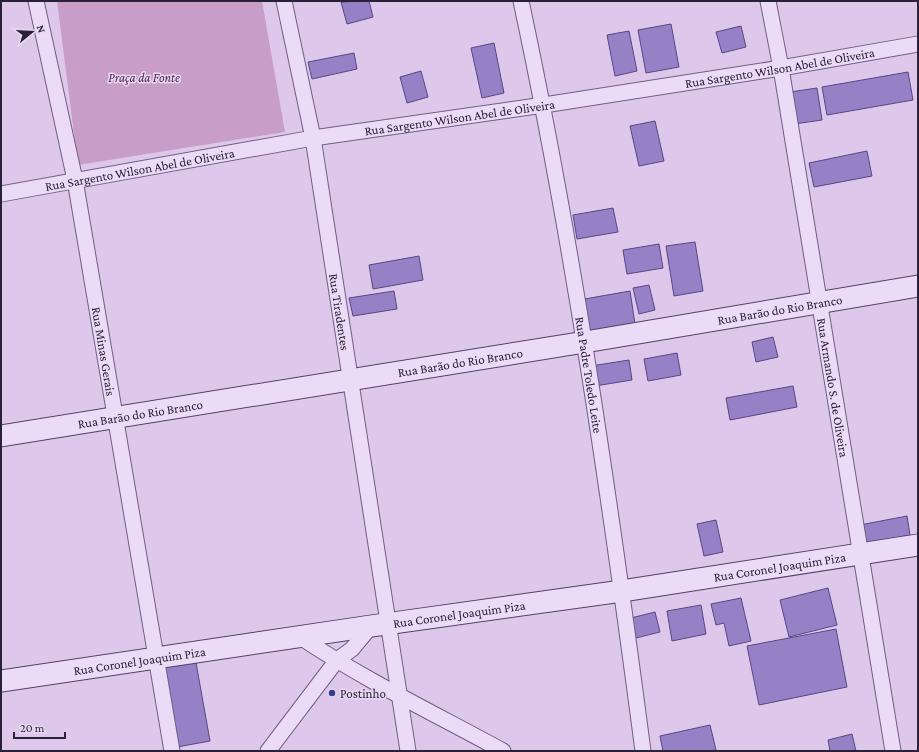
<svg xmlns="http://www.w3.org/2000/svg" width="919" height="752" font-family="'Crimson Pro',serif">
<rect width="100%" height="100%" fill="#ddc8eb"/>
<!-- green -->
<path fill="#c89dc8" d="M57,1H262L285,132L78,165Z"/>
<!-- building -->
<g fill="#9781c6" stroke="#584683">
<path d="M369,1L373,17L347,24L341,2Z"/>
<path d="M671,24L679,67L646,73L638,30Z"/>
<path d="M741,26L746,47L722,53L716,32Z"/>
<path d="M629,31L637,71L615,76L607,35Z"/>
<path d="M494,43L504,93L482,98L471,48Z"/>
<path d="M354,53L357,69L312,79L308,62Z"/>
<path d="M421,71L428,97L407,103L400,77Z"/>
<path d="M908,72L913,100L827,115L822,87Z"/>
<path d="M817,88L822,120L794,124L790,92Z"/>
<path d="M655,121L664,161L639,166L630,126Z"/>
<path d="M867,151L872,176L814,187L809,163Z"/>
<path d="M613,208L618,232L577,239L573,215Z"/>
<path d="M695,242L703,291L674,296L666,246Z"/>
<path d="M659,244L663,268L627,274L623,250Z"/>
<path d="M419,256L423,280L373,289L369,265Z"/>
<path d="M649,285L655,310L639,314L633,288Z"/>
<path d="M394,291L397,309L353,316L349,298Z"/>
<path d="M630,291L635,324L585,332L579,300Z"/>
<path d="M773,337L778,357L756,362L752,342Z"/>
<path d="M677,353L681,375L648,381L644,359Z"/>
<path d="M629,360L632,380L595,386L591,366Z"/>
<path d="M793,386L797,407L730,420L726,398Z"/>
<path d="M907,516L910,535L864,544L860,525Z"/>
<path d="M716,520L723,552L704,556L697,524Z"/>
<path d="M828,588L837,625L789,637L780,600Z"/>
<path d="M741,598L751,641L729,646L724,623L716,625L711,604Z"/>
<path d="M701,605L706,634L672,641L667,611Z"/>
<path d="M655,612L660,632L636,638L631,618Z"/>
<path d="M836,629L847,687L759,705L747,646Z"/>
<path d="M195,657L210,741L177,747L161,661Z"/>
<path d="M710,725L716,750L709,751H663L660,736Z"/>
<path d="M852,734L856,751H830L828,740Z"/>
</g>
<g fill="none" stroke-linecap="round" stroke-linejoin="round">
<!-- minor casing -->
<g stroke="#6f5e86" stroke-width="17">
<g id="minor">
<path id="s1" d="M36,1L75,180L172,751"/>
<path id="s2" d="M284,1L313,138L408,751"/>
<path id="s3" d="M521,1C574,249 610,500 643,751"/>
<path id="s4" d="M768,1L781,68L893,751"/>
<path id="s5" d="M1,194L313,138L544,105L781,68L918,44"/>
<path d="M300,637C365,680 435,714 503,751"/>
<path d="M268,751L337,660L352,649L371,626"/>
</g>
</g>
<!-- secondary casing -->
<g stroke="#514167" stroke-width="23">
<g id="secondary">
<path id="s6" d="M1,436L585,342L918,286"/>
<path id="s7" d="M1,681L371,626L622,591L918,545"/>
</g>
</g>
<!-- minor -->
<use href="#minor" stroke="#ebdbf6" stroke-width="15"/>
<!-- secondary -->
<use href="#secondary" stroke="#ebdbf6" stroke-width="21"/>
</g>
<!-- markers -->
<circle fill="#333d90" stroke="#e8d7f3" stroke-width="1.5" cx="332" cy="693" r="4"/>
<g text-anchor="middle" dominant-baseline="central" stroke-width="3" stroke-linejoin="round" paint-order="stroke">
<!-- street labels -->
<g font-size="13" fill="#292137" stroke="#e8d7f3">
<text stroke="none"><textPath href="#s5" startOffset="789">Rua Sargento Wilson Abel de Oliveira</textPath></text>
<text stroke="none"><textPath href="#s5" startOffset="465">Rua Sargento Wilson Abel de Oliveira</textPath></text>
<text stroke="none"><textPath href="#s5" startOffset="141">Rua Sargento Wilson Abel de Oliveira</textPath></text>
<text stroke="none"><textPath href="#s6" startOffset="789">Rua Barão do Rio Branco</textPath></text>
<text stroke="none"><textPath href="#s2" startOffset="316">Rua Tiradentes</textPath></text>
<text stroke="none"><textPath href="#s1" startOffset="357">Rua Minas Gerais</textPath></text>
<text stroke="none"><textPath href="#s6" startOffset="465">Rua Barão do Rio Branco</textPath></text>
<text stroke="none"><textPath href="#s3" startOffset="380">Rua Padre Toledo Leite</textPath></text>
<text stroke="none"><textPath href="#s4" startOffset="392">Rua Armando S. de Oliveira</textPath></text>
<text stroke="none"><textPath href="#s6" startOffset="141">Rua Barão do Rio Branco</textPath></text>
<text stroke="none"><textPath href="#s7" startOffset="787">Rua Coronel Joaquim Piza</textPath></text>
<text stroke="none"><textPath href="#s7" startOffset="463">Rua Coronel Joaquim Piza</textPath></text>
<text stroke="none"><textPath href="#s7" startOffset="140">Rua Coronel Joaquim Piza</textPath></text>
</g>
<!-- park labels -->
<g font-size="13" font-style="italic" fill="#52294c" stroke="#e8d7f3">
<text x="144" y="77">Praça da Fonte</text>
</g>
<!-- poi labels -->
<g font-size="13" fill="#292137" stroke="#e8d7f3" text-anchor="start">
<text x="340" y="693">Postinho</text>
</g>
</g>
<!-- border -->
<rect width="919" height="752" fill="none" stroke="#292137" stroke-width="4"/>
<!-- north arrow -->
<g transform="translate(32 32) rotate(72)" stroke="#e8d7f3" stroke-width="3" paint-order="stroke">
<path d="M0-3L7 15L0 10L-7 15Z" fill="#292137"/>
<text y="-6" font-size="11" font-weight="bold" text-anchor="middle" fill="#292137">N</text>
</g>
<!-- scale -->
<path d="M14 732v6h51v-6" fill="none" stroke="#292137" stroke-width="2"/>
<text x="20" y="732" font-size="12" fill="#292137" stroke="#e8d7f3" stroke-width="3" paint-order="stroke">20 m</text>
</svg>
